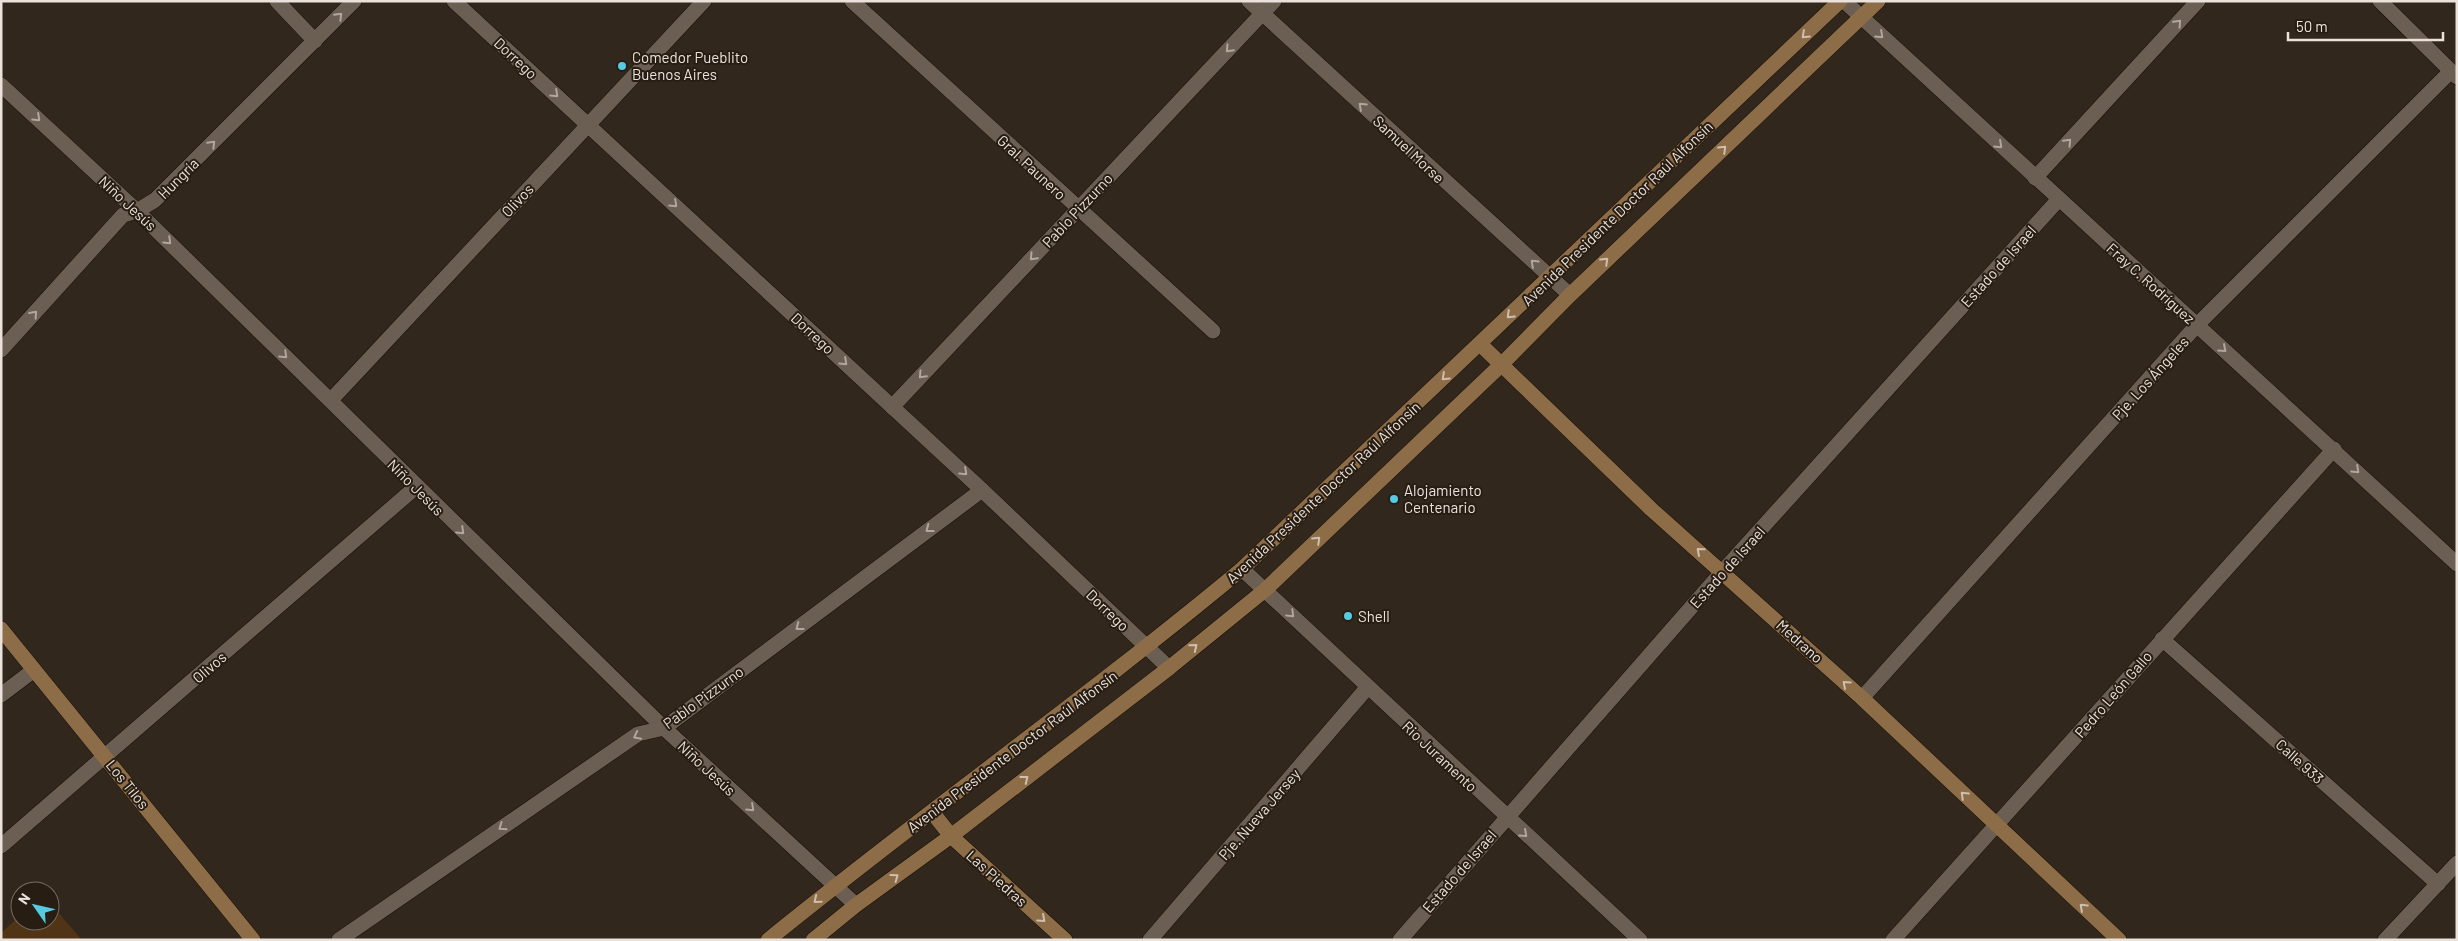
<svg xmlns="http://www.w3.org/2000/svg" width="2458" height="941" font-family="Barlow,sans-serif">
<rect width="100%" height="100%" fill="#32271c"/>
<!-- green -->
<path fill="#513415" d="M50,903L82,940H1V933L20,916V921H50Z"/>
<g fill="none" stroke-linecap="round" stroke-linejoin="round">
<!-- street casing -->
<g stroke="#190f06" stroke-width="16">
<g id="street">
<path d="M277,1L315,41"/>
<path d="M454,1L982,490L1169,668"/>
<path d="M852,1L1213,331"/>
<path d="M1249,1L1570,295"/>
<path d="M1844,1L2457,564"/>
<path d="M2380,1L2457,77"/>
<path d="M1,85L137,211L664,728L856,905"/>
<path d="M2035,178L2198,1"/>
<path d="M1,350L123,215L137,211L155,200L354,1"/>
<path d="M331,400L704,1"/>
<path d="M892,407L1274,1"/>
<path d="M1242,569L1640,940"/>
<path d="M2162,639L2438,884"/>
<path d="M1,695L34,670"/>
<path d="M1862,698L2197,325L2451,71"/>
<path d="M1,846L416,487"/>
<path d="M339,940L638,734L664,728L982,490"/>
<path d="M1150,940L1367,688"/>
<path d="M1400,940L1723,571L2059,199"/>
<path d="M1893,940L2334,449"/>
<path d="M2385,940L2457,863"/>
</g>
</g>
<!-- secondary casing -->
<g stroke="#190f06" stroke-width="16">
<g id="secondary">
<path d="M1480,344L1651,509L1862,698L2119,940"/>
<path d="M1,629L253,940"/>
<path d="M932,812L951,836L1065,940"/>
<path d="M768,940C924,813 1088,697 1242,569L1840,1"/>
<path d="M813,940L856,905L951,836L1169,668L1265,590L1502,364L1570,295L1878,1"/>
</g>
</g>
<!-- street -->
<use href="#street" stroke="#6b5e52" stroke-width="15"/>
<!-- secondary -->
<use href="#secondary" stroke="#8d6c48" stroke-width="15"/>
</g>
<!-- one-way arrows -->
<defs><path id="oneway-chevron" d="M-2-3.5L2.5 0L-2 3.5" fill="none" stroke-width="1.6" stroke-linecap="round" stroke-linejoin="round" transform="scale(1.25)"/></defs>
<g stroke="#b1a79d">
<use href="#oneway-chevron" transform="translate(339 16) rotate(-45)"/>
<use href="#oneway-chevron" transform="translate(2178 23) rotate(-47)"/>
<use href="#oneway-chevron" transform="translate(1880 35) rotate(43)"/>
<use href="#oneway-chevron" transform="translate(1229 49) rotate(133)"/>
<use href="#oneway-chevron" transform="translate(555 94) rotate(43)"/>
<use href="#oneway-chevron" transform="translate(1362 106) rotate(-137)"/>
<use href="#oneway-chevron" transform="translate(37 118) rotate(43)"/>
<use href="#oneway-chevron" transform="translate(2068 142) rotate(-47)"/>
<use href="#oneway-chevron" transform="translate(212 144) rotate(-45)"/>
<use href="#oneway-chevron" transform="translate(1999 145) rotate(43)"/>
<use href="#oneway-chevron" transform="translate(674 204) rotate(43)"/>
<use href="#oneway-chevron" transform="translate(168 241) rotate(44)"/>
<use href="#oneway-chevron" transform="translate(1033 257) rotate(133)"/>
<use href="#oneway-chevron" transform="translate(1534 263) rotate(-137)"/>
<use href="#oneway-chevron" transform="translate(34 314) rotate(-48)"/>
<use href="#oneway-chevron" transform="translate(2223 349) rotate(42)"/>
<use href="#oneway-chevron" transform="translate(284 355) rotate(44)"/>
<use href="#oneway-chevron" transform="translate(844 362) rotate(43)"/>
<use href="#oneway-chevron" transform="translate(922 375) rotate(133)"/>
<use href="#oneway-chevron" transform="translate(2356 470) rotate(43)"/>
<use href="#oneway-chevron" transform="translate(964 472) rotate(43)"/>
<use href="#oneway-chevron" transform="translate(929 529) rotate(143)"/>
<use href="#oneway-chevron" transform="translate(461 531) rotate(44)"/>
<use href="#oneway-chevron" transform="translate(1291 614) rotate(44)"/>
<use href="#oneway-chevron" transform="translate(799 627) rotate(143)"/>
<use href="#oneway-chevron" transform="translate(637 736) rotate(153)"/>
<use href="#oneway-chevron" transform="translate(751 808) rotate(43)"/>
<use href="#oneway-chevron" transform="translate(502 827) rotate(145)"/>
<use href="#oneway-chevron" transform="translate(1524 834) rotate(42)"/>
</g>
<g stroke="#cebfaf">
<use href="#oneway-chevron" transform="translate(1805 35) rotate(137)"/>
<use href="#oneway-chevron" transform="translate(1723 149) rotate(-44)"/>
<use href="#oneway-chevron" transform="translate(1605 261) rotate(-44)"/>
<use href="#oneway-chevron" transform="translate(1510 315) rotate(136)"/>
<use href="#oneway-chevron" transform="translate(1445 377) rotate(137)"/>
<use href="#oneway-chevron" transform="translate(1317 540) rotate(-44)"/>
<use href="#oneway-chevron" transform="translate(1700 551) rotate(-139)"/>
<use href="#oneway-chevron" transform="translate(1194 647) rotate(-39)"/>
<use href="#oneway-chevron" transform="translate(1846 684) rotate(-138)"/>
<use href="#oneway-chevron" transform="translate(1025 779) rotate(-38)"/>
<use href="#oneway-chevron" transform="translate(1964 795) rotate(-136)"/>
<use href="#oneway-chevron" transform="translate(895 877) rotate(-36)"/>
<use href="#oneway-chevron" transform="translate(817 900) rotate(141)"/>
<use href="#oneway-chevron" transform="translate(2083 907) rotate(-137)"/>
<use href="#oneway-chevron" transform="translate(1042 919) rotate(42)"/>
</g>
<!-- markers -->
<g fill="#57c9e2" stroke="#281d13" stroke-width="2">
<circle cx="622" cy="66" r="5"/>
<circle cx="1394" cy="499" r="5"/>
<circle cx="1348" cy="616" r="5"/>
</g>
<g text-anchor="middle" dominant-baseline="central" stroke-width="4" stroke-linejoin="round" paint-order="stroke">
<!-- poi labels -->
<g font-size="15" fill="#eae2db" stroke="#281d13" text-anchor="start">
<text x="632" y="57">Comedor Pueblito<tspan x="632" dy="17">Buenos Aires</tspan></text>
<text x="1404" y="490">Alojamiento<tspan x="1404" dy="17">Centenario</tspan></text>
<text x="1358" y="616">Shell</text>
</g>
<!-- street labels -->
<g font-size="15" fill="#eae2db" stroke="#281d13">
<text transform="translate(516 58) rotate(43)">Dorrego</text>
<text transform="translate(1409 149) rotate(43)">Samuel Morse</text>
<text transform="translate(1032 167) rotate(43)">Gral. Paunero</text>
<text transform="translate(178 178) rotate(-45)">Hungría</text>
<text transform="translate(517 200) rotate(-47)">Olivos</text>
<text transform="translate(128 203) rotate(43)">Niño Jesús</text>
<text transform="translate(1077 210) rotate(-47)">Pablo Pizzurno</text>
<text transform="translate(1617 213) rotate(-44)">Avenida Presidente Doctor Raúl Alfonsín</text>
<text transform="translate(1998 266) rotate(-48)">Estado de Israel</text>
<text transform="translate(2151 283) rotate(42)">Fray C. Rodríguez</text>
<text transform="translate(813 333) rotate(43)">Dorrego</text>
<text transform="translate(2150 378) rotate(-48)">Pje. Los Ángeles</text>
<text transform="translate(416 487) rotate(45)">Niño Jesús</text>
<text transform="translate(1323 492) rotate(-43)">Avenida Presidente Doctor Raúl Alfonsín</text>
<text transform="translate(1727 567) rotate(-48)">Estado de Israel</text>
<text transform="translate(1108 610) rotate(44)">Dorrego</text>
<text transform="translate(1800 641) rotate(42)">Medrano</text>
<text transform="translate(209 667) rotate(-41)">Olivos</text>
<text transform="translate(2113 694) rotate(-49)">Pedro León Gallo</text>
<text transform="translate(703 697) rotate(-36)">Pablo Pizzurno</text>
<text transform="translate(1012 751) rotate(-37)">Avenida Presidente Doctor Raúl Alfonsín</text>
<text transform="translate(1440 756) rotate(43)">Rio Juramento</text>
<text transform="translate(2300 761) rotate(42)">Calle 933</text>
<text transform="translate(707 768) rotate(43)">Niño Jesús</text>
<text transform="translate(128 784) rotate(51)">Los Tilos</text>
<text transform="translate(1259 814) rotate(-49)">Pje. Nueva Jersey</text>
<text transform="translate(1459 871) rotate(-49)">Estado de Israel</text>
<text transform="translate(997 878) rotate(42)">Las Piedras</text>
</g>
</g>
<!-- border -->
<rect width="2458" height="941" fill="none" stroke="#eae2db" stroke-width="5"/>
<!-- north arrow -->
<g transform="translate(35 906) rotate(304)"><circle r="24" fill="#281d13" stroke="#766c63"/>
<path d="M0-4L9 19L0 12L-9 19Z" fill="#57c9e2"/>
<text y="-8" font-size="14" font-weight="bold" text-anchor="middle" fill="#eae2db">N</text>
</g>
<!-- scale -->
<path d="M2288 32v8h155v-8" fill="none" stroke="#eae2db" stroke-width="2.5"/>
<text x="2296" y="32" font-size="15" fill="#eae2db" stroke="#281d13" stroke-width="4" paint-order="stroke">50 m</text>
</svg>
